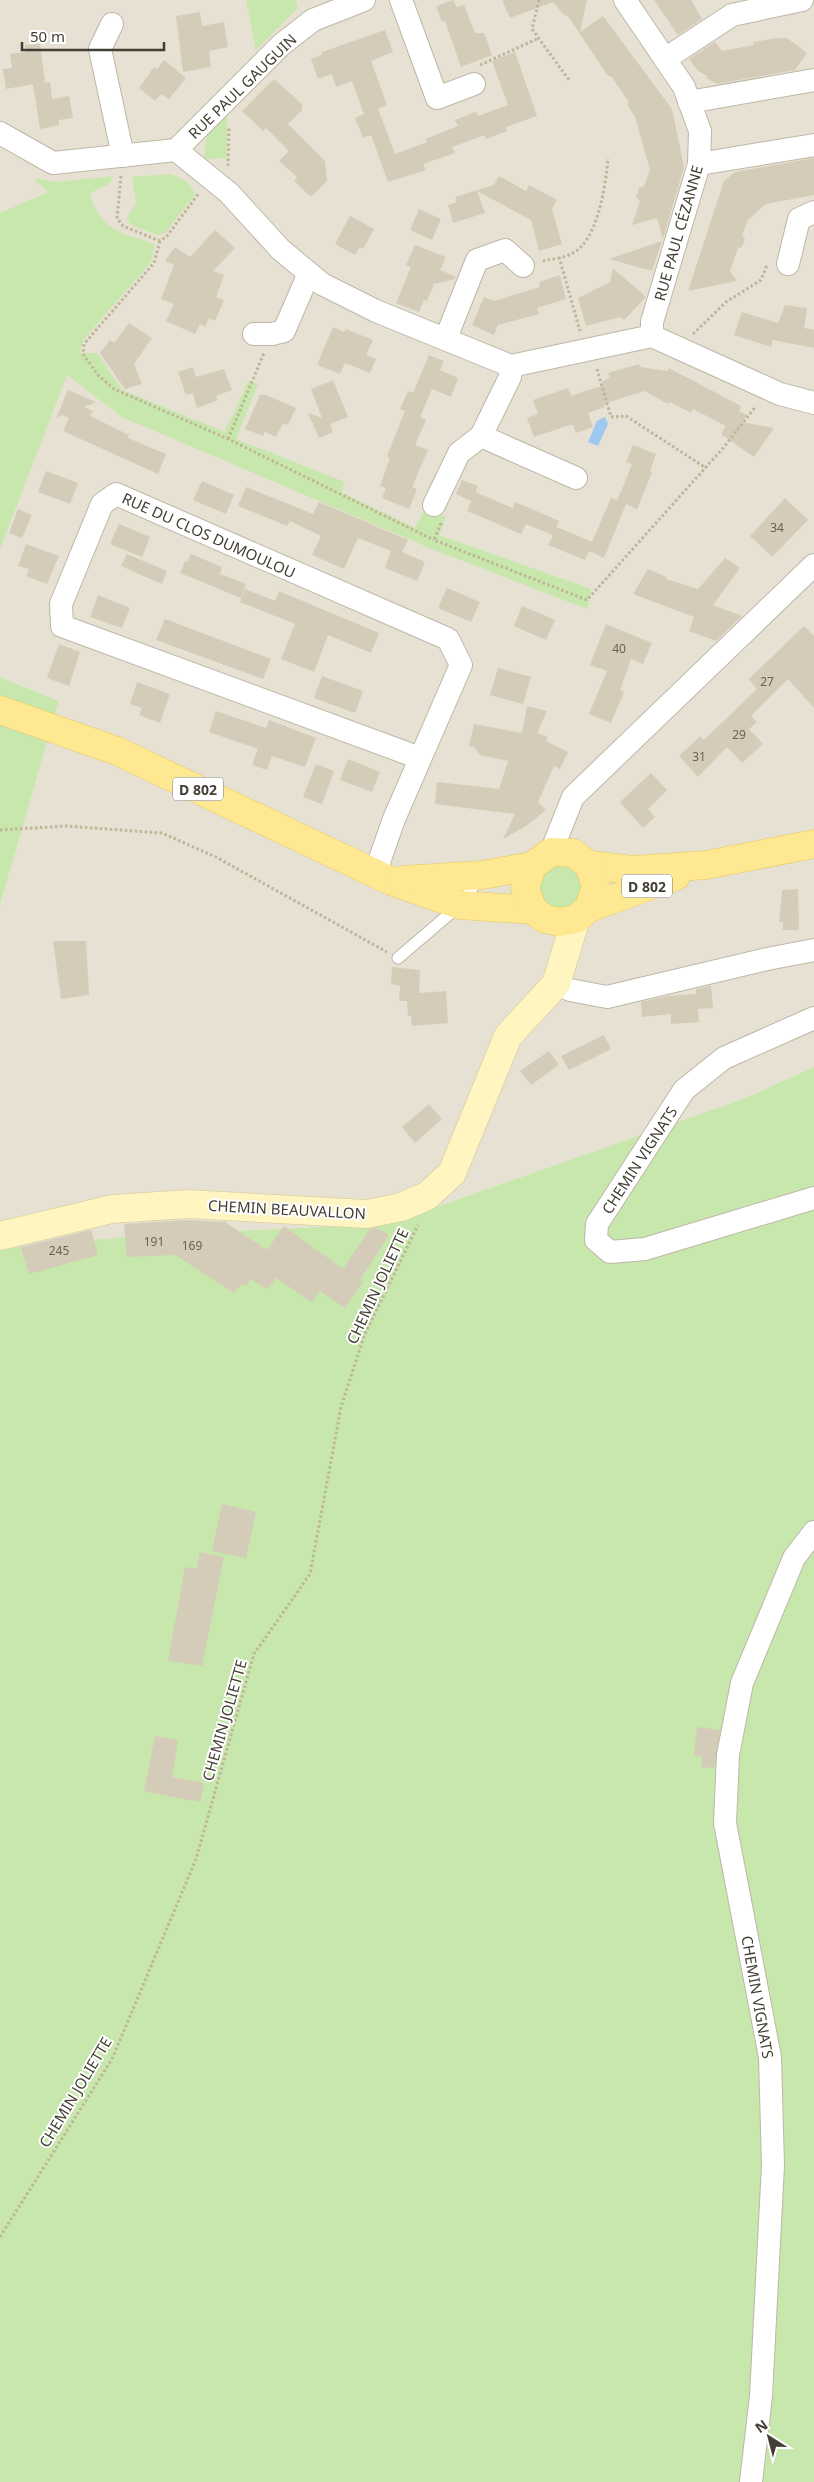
<svg xmlns="http://www.w3.org/2000/svg" width="814" height="2482" font-family="'Noto Sans',sans-serif">
<rect width="100%" height="100%" fill="#f2efe4"/>
<!-- residential -->
<path fill="#e6e1d2" d="M0,0H814V1067L743,1099L388,1224L143,1235L0,1249V905L59,701L0,677Z"/>
<!-- green -->
<g fill="#c7e7ac">
<path d="M246,0H296L298,8L256,50Z"/>
<path d="M227,115V158L204,159L207,133Z"/>
<path d="M170,174C182,178 190,182 195,194L166,232L158,235L131,225L127,219L136,202L132,177Z"/>
<path d="M113,176L109,184L90,193C98,230 124,234 155,244L151,262L83,340L80,353H97L122,390L225,432L248,381L258,384L236,439L345,482L341,492L415,528L426,507L446,517L439,535L591,589L587,609L432,549L122,417L67,375L0,549V213L49,192L35,181L36,178L57,182Z"/>
<path d="M0,677L59,701L0,905Z"/>
<circle cx="559" cy="887" r="22"/>
<path d="M814,1067V2482H0V1249L143,1235L388,1224L743,1099Z"/>
</g>
<!-- water -->
<path fill="#9fc8f0" d="M605,417L608,424L598,446L588,442L597,421Z"/>
<!-- building -->
<g fill="#d4ccb9">
<path d="M453,0L457,7L464,5L475,33H484L492,55L461,67L445,21L442,22L436,6Z"/>
<path d="M502,0H587L580,32L603,16L672,109L684,167L663,239L657,218L632,225L640,201L636,197L639,188L644,186L650,170L635,117L627,104L629,102L611,76H608L568,16L564,15L553,2L510,18Z"/>
<path d="M654,0H691L702,19L678,35Z"/>
<path d="M200,12L202,26L224,22L228,47L209,51L211,67L183,72L176,16Z"/>
<path d="M385,30L393,52L371,61L387,105L378,109L395,154L427,142L425,139L458,126L455,120L476,112L478,116L508,105L492,61L515,52L537,116L506,127L507,131L486,139L485,135L452,147L455,153L423,164L426,170L388,182L371,135L363,138L355,118L364,114L352,81L336,87L332,74L318,79L311,59L322,55V52Z"/>
<path d="M778,38H787L807,53L795,70L717,84L706,78L707,76L698,71L689,59L715,42L722,51L754,45L753,42Z"/>
<path d="M40,44L45,82L6,89L3,69L12,68L10,54L26,52L25,45Z"/>
<path d="M164,60L186,78L169,99L161,94L155,101L139,88L154,67L157,69Z"/>
<path d="M274,79L302,104V110L288,124L325,161L327,181L311,197L294,181L297,177L279,161L289,151L266,128L263,131L242,111Z"/>
<path d="M50,82L52,99L69,96L73,118L59,120V125L40,129L33,84Z"/>
<path d="M814,158V195L766,204L748,220L742,235L745,239L742,247L738,248L730,271L737,281L688,291L724,181L735,172Z"/>
<path d="M499,176L526,191L529,185L557,200L552,209L562,244L539,251L531,220L477,191L485,213L453,223L448,205L457,202L455,197L494,185Z"/>
<path d="M419,209L441,219L432,240L410,230Z"/>
<path d="M350,216L374,229L363,249L360,247L355,255L335,244Z"/>
<path d="M215,230L235,248L213,271L224,275L216,297L224,300L215,321L209,318L205,327L200,324L195,334L166,321L174,304L161,299L174,265L165,261L175,247L190,257Z"/>
<path d="M662,241L652,271L609,259Z"/>
<path d="M415,245L446,257L440,270L456,277L455,279L434,284L427,301L424,300L419,312L396,303L411,267L406,265Z"/>
<path d="M613,268L646,297L624,320L620,317L586,326L578,298L610,282Z"/>
<path d="M560,275L566,299L537,308L539,314L498,325L494,335L472,325L484,297L494,301L540,287L539,282Z"/>
<path d="M785,305L807,308L804,328L814,330V348L773,340L771,347L734,335L742,312L778,323Z"/>
<path d="M129,323L152,338L134,364L142,384L125,389L100,353L110,340L114,343Z"/>
<path d="M333,327L344,332L346,329L373,340L366,355L376,359L370,373L345,363L340,374L317,365Z"/>
<path d="M429,355L444,361L440,370L458,378L451,397L432,389L420,417L426,420L415,445L428,450L412,487L417,489L409,509L382,498L386,488L380,486L390,458L387,456L405,411L400,409L408,391L413,393Z"/>
<path d="M639,364L640,367L653,369L668,371L669,368L741,406L739,411L747,415L742,422L774,428L754,457L721,434L726,426L693,409L691,413L670,402L668,404L644,391L604,404L605,407L588,413L593,427L576,433L573,425H570L534,437L527,418L538,414L533,400L568,388L571,396L604,385L602,381L610,378L608,373Z"/>
<path d="M193,367L196,377L224,369L232,390L216,396L218,400L197,408L193,393L186,395L178,372Z"/>
<path d="M333,380L348,417L330,424L333,432L319,438L308,413L322,418L311,389Z"/>
<path d="M68,390L96,402L84,407L93,411L90,416L129,435L128,438L166,454L158,474L63,431L69,418L62,415L56,418Z"/>
<path d="M260,395H266L296,408L288,425L283,423L276,437L265,432L263,436L245,429Z"/>
<path d="M633,445L656,454L650,472H652L637,509L626,504L604,558L589,551L585,560L548,545L553,535L526,524L521,534L467,511L475,492L513,508L515,502L532,509L559,521L555,530L557,527L592,542L611,498L617,500L625,482L632,464L626,462Z"/>
<path d="M46,471L78,483L70,504L38,492Z"/>
<path d="M462,480L478,486L471,501L456,494Z"/>
<path d="M202,481L234,495L226,514L193,500Z"/>
<path d="M246,487L313,514L319,502L408,540L402,552L425,562L417,581L385,568L391,551L358,538L344,569L312,555L321,536L290,521L287,526L238,506Z"/>
<path d="M785,498L808,520L772,557L750,536Z"/>
<path d="M18,509L32,515L22,538L9,533Z"/>
<path d="M119,524L150,537L142,557L110,544Z"/>
<path d="M26,544L59,556L47,584L26,576L29,569L18,566Z"/>
<path d="M127,554L167,571L162,584L121,566Z"/>
<path d="M191,554L222,567L220,574L246,584L241,598L180,573L185,561L187,562Z"/>
<path d="M725,558L740,568L713,605L742,616L716,641L689,631L694,617L633,594L648,569L666,577V579L698,589Z"/>
<path d="M447,588L480,602L471,622L438,608Z"/>
<path d="M245,589L275,601L279,591L379,633L371,653L328,635L314,672L281,659L295,624L240,602Z"/>
<path d="M98,595L130,608L122,628L90,617Z"/>
<path d="M522,606L555,620L546,640L514,626Z"/>
<path d="M165,619L271,659L263,679L156,640Z"/>
<path d="M606,624L652,643L643,664L631,659L620,690L624,692L611,723L589,714L607,671L590,665Z"/>
<path d="M804,626L814,636V708L788,679L751,716L757,722L749,729L763,744L742,763L727,747L698,777L679,756L700,736L704,740L757,689L749,679Z"/>
<path d="M59,644L80,652L69,686L47,678Z"/>
<path d="M498,668L531,677L523,704L490,695Z"/>
<path d="M322,676L363,691L355,713L314,698Z"/>
<path d="M137,682L170,694L160,723L139,715L142,708L130,704Z"/>
<path d="M527,706L547,711L537,733L548,737L546,741L568,752L560,769L554,766L538,802L546,810L526,826L503,839L515,814L435,804L437,782L499,789L508,761L480,755L474,747L469,746L474,724L522,733Z"/>
<path d="M216,711L266,728L269,720L316,738L305,767L272,756L267,770L252,765L258,749L209,732Z"/>
<path d="M348,759L380,772L372,792L340,780Z"/>
<path d="M316,764L334,771L322,804L303,797Z"/>
<path d="M651,773L667,790L648,809L655,817L643,828L620,802Z"/>
<path d="M798,889L799,930H783V922H779L782,890Z"/>
<path d="M53,941H86L89,995L61,999Z"/>
<path d="M392,967L420,970L419,993L446,991L448,1023L412,1026L411,1016H408L407,1001H399L400,986L391,984Z"/>
<path d="M711,986L713,1008L698,1009L699,1022L671,1024V1014L642,1017L641,1002L667,996L696,994V989Z"/>
<path d="M604,1035L611,1049L569,1070L561,1056Z"/>
<path d="M549,1051L559,1065L531,1085L520,1071Z"/>
<path d="M429,1104L442,1119L415,1143L402,1127Z"/>
<path d="M188,1220L225,1222L267,1250L284,1226L343,1269L370,1229L376,1228L389,1235L360,1280L363,1282L345,1308L320,1291L312,1302L276,1278L267,1289L250,1279L246,1286L242,1284L234,1293L175,1255L127,1257L124,1224Z"/>
<path d="M91,1230L98,1255L29,1274L21,1247Z"/>
<path d="M222,1504L256,1512L246,1558L212,1551Z"/>
<path d="M200,1552L224,1557L202,1666L168,1661L185,1567L197,1569Z"/>
<path d="M697,1727L720,1730L714,1768L701,1767L702,1757L694,1756Z"/>
<path d="M155,1736L178,1740L172,1777L204,1783L200,1802L144,1791Z"/>
</g>
<g fill="none" stroke-linecap="round" stroke-linejoin="round">
<!-- lane casing -->
<g stroke="#bdb7a7" stroke-width="13">
<path id="lane" d="M398,958L460,905L480,877"/>
</g>
<!-- street casing -->
<g stroke="#bdb7a7" stroke-width="24">
<g id="street">
<path d="M401,0L437,98L474,84"/>
<path d="M625,0L684,87L700,131L699,164L652,322V336"/>
<path d="M112,24L100,49L123,156"/>
<path d="M665,59L732,15L802,0"/>
<path d="M689,102L814,80"/>
<path d="M0,133L53,163L176,150L229,193L280,249L322,284L376,311L511,366L652,336L780,394L814,403"/>
<path d="M176,150L281,45L313,20L364,0"/>
<path d="M699,164L814,145"/>
<path d="M788,264L799,219L814,212"/>
<path d="M254,334H272L284,331L309,273"/>
<path d="M446,338L477,260L505,250L523,266"/>
<path d="M511,366L510,377L481,436L576,478"/>
<path d="M434,505L459,453L481,436"/>
<path d="M551,852L573,797L814,565"/>
<path d="M378,875L380,859L394,819L461,665L448,639L116,494L102,504L61,604L62,626L420,758"/>
<path d="M556,984L570,990L607,997L767,959L814,950"/>
<path d="M814,1018L724,1058L684,1090L597,1224L596,1240L610,1252L645,1249L814,1198"/>
<path d="M751,2482L761,2396L773,2165L770,2057L725,1823L728,1755L742,1683L794,1558L814,1532"/>
</g>
</g>
<!-- secondary casing -->
<g stroke="#d3c793" stroke-width="29">
<path id="secondary" d="M0,1236L112,1209L188,1204L367,1214L401,1207L427,1196L452,1173L508,1036L556,984L576,919"/>
</g>
<!-- primary casing -->
<g stroke="#e4c760" stroke-width="29">
<g id="primary">
<path d="M0,710L117,751L391,881L460,905L533,910"/>
<path d="M589,865L633,870L706,865L814,844"/>
<path d="M403,880L482,875L532,866L551,852L573,853L589,865L596,887L589,908L576,919L560,922L545,919L533,910L525,888L532,866"/>
<path d="M589,908L676,876"/>
</g>
</g>
<!-- path -->
<g stroke="#bfb598" stroke-width="3" stroke-dasharray="2.5 2.5" stroke-linecap="butt">
<path d="M539,0L532,29L569,80"/>
<path d="M480,65L539,38"/>
<path d="M228,166L229,127"/>
<path d="M121,176L117,218L123,226L160,241L167,236L199,193"/>
<path d="M160,241L154,263L84,344L83,354L98,375L114,389L228,439L434,540"/>
<path d="M559,257L580,331"/>
<path d="M543,261C552,259 564,258 573,253C598,240 606,184 608,158"/>
<path d="M693,334L726,302L761,280L767,265"/>
<path d="M597,369L611,417L626,416L706,468"/>
<path d="M228,439L264,353"/>
<path d="M441,523L434,540L587,600L724,447L756,406"/>
<path d="M0,830L66,826L162,833L216,857L387,952"/>
<path d="M0,2237L112,2059L196,1859L254,1654L310,1574L341,1407L364,1336L418,1225"/>
</g>
<!-- lane -->
<use href="#lane" stroke="#fff" stroke-width="11"/>
<!-- street -->
<use href="#street" stroke="#fff" stroke-width="22"/>
<!-- secondary -->
<use href="#secondary" stroke="#fff5c1" stroke-width="28"/>
<!-- primary -->
<use href="#primary" stroke="#fee891" stroke-width="28"/>
</g>
<g text-anchor="middle" dominant-baseline="central" stroke-width="4" stroke-linejoin="round" paint-order="stroke">
<!-- number labels -->
<g font-size="12" fill="#686255">
<text x="777" y="527">34</text>
<text x="619" y="648">40</text>
<text x="767" y="681">27</text>
<text x="739" y="734">29</text>
<text x="699" y="756">31</text>
<text x="154" y="1241">191</text>
<text x="192" y="1245">169</text>
<text x="59" y="1250">245</text>
</g>
<!-- shield labels -->
<g fill="#fff" stroke="#7c7971" stroke-width="1">
<rect x="173" y="777.5" width="50" height="23" rx="4"/>
<rect x="622" y="874.5" width="50" height="23" rx="4"/>
</g>
<g font-size="14" font-weight="bold" fill="#443f34">
<text x="198" y="789">D 802</text>
<text x="647" y="886">D 802</text>
</g>
<!-- street labels -->
<g font-size="15" fill="#443f34" stroke="#fff">
<text transform="translate(242 86) rotate(-44)">RUE PAUL GAUGUIN</text>
<text transform="translate(678 233) rotate(-74)">RUE PAUL CÉZANNE</text>
<text transform="translate(209 535) rotate(24)">RUE DU CLOS DUMOULOU</text>
<text transform="translate(639 1160) rotate(-57)">CHEMIN VIGNATS</text>
<text transform="translate(287 1209) rotate(3)">CHEMIN BEAUVALLON</text>
<text transform="translate(377 1286) rotate(-65)">CHEMIN JOLIETTE</text>
<text transform="translate(224 1720) rotate(-74)">CHEMIN JOLIETTE</text>
<text transform="translate(758 1997) rotate(80)">CHEMIN VIGNATS</text>
<text transform="translate(75 2092) rotate(-59)">CHEMIN JOLIETTE</text>
</g>
</g>
<!-- north arrow -->
<g transform="translate(769 2437) rotate(324)" stroke="#ffffff" stroke-width="4" paint-order="stroke">
<path d="M0-4L9 19L0 12L-9 19Z" fill="#443f34"/>
<text y="-8" font-size="14" font-weight="bold" text-anchor="middle" fill="#443f34">N</text>
</g>
<!-- scale -->
<path d="M22 42v8h142v-8" fill="none" stroke="#443f34" stroke-width="2.5"/>
<text x="30" y="42" font-size="15" fill="#443f34" stroke="#ffffff" stroke-width="4" paint-order="stroke">50 m</text>
</svg>
